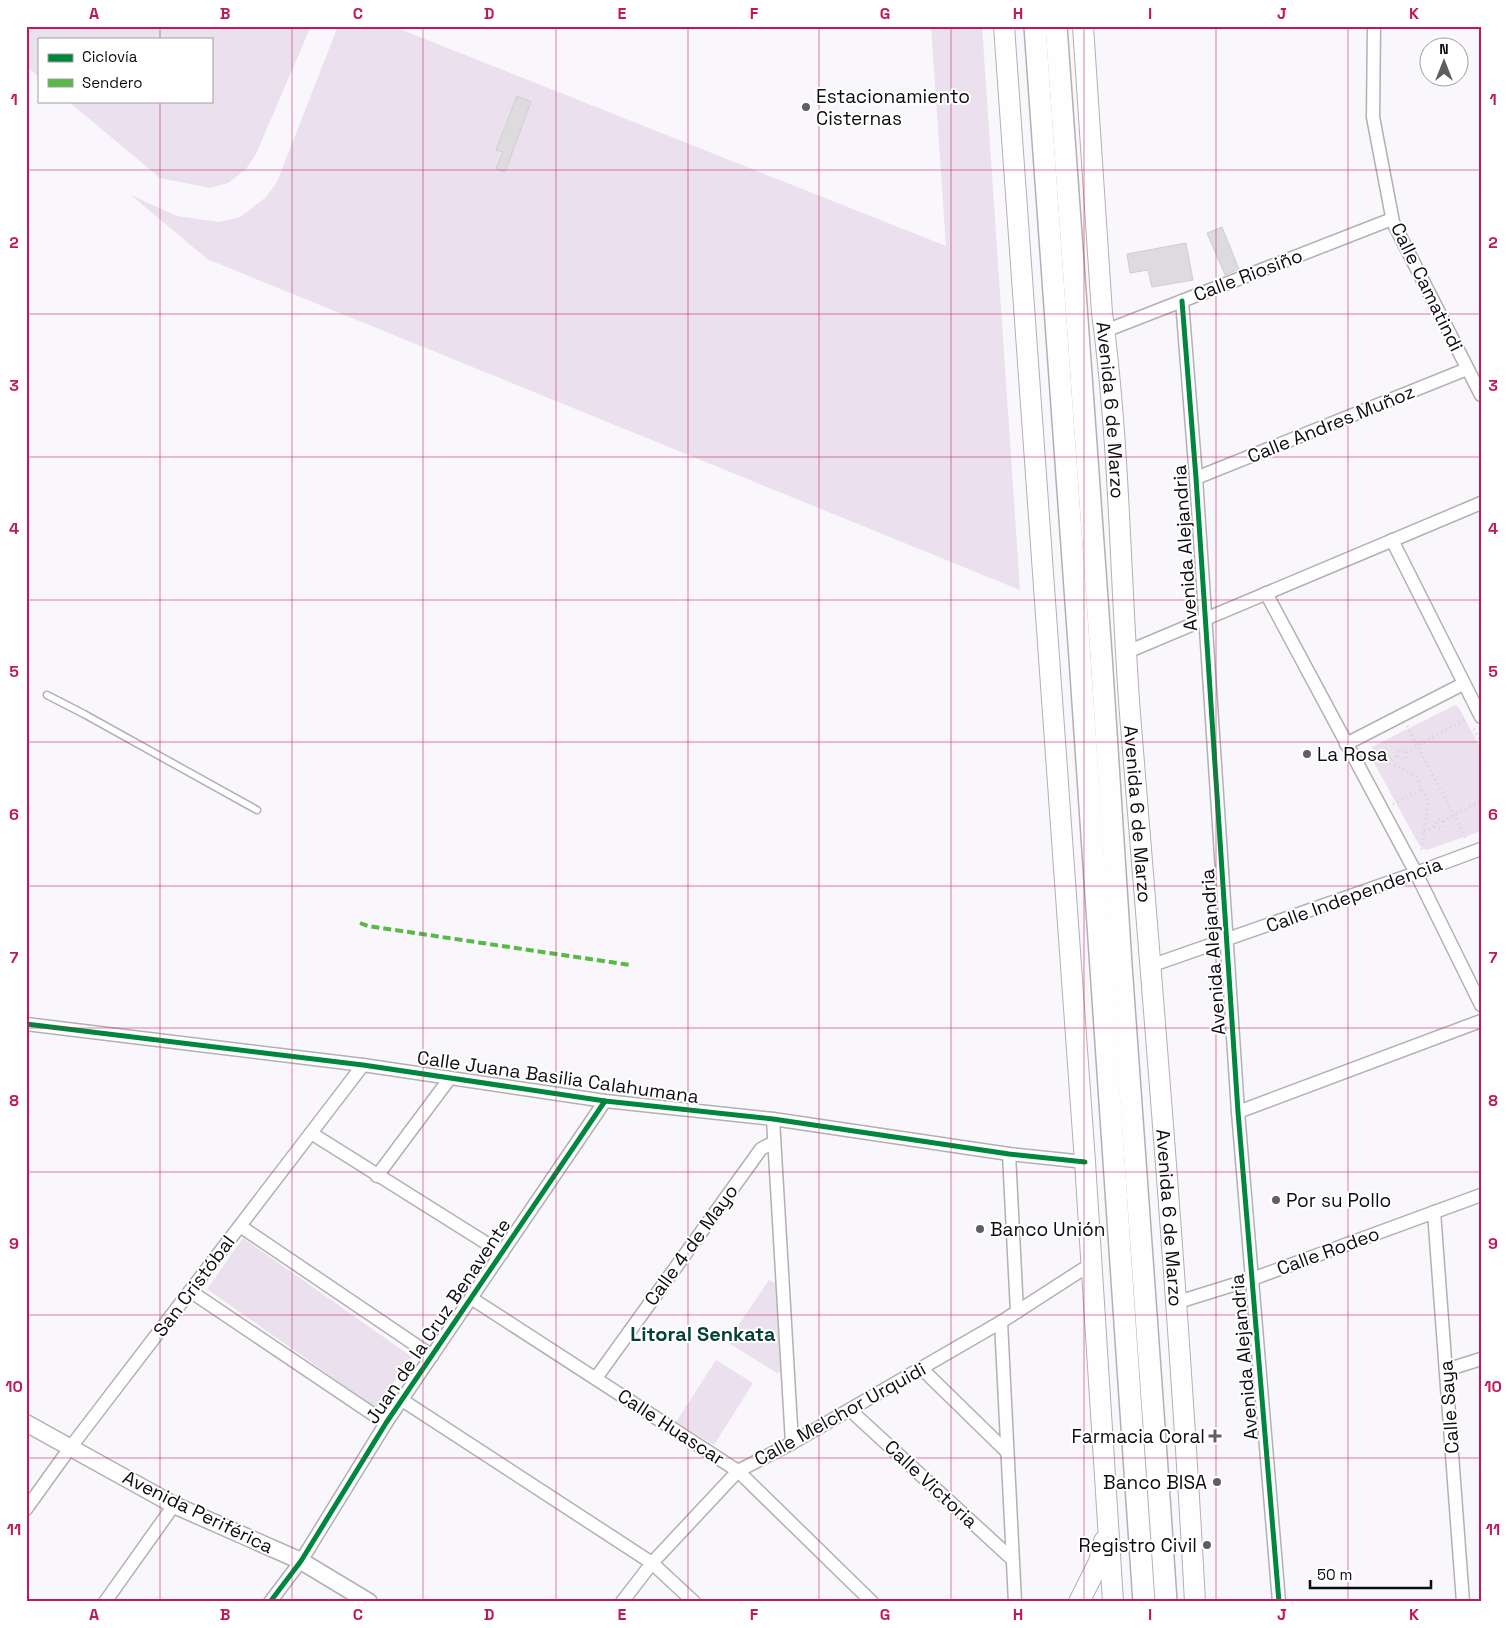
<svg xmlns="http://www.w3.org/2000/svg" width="1507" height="1628" font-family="'Space Grotesk',sans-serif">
<rect width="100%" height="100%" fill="#faf7fc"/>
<!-- green -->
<g fill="#eae0ee">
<path d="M26,26H311L256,154L246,169L228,183L210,188L160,178L68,101H211V39H39V77L26,66Z"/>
<path d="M338,26H392L946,246L931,26H982L1020,590L207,259L131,195L177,216L219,222L240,217L266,197L277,182Z"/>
<path d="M1455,705L1459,708L1481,749V831L1427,850L1422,848L1418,843L1372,759L1371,752L1372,747Z"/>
<path d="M243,1238L412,1357L376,1408L207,1289Z"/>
<path d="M769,1280L782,1286L786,1370L777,1373L727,1342Z"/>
<path d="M716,1360L753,1383L714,1445L676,1422Z"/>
</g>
<!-- building -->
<g fill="#dddbde" stroke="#cfcdd0">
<path d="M517,96L531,102L505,172L496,169L503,152L496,150Z"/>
<path d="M1222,227L1239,269L1225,275L1207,233Z"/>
<path d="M1186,243L1193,280L1152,287L1148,270L1130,273L1127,254Z"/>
</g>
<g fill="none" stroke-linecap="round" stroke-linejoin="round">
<!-- service casing -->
<g stroke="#b2b0b3" stroke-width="9">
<path id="service" d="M47,695L84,714L257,810"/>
</g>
<!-- minor casing -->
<g stroke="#b2b0b3" stroke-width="15">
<g id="minor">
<path d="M1374,26L1373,117L1393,222L1481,395"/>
<path d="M1182,301L1196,478L1238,1112L1279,1602"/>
<path d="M1105,331L1392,219"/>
<path d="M1196,478L1467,369"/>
<path d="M1392,540L1481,717"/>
<path d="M1266,593L1416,873L1481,1005"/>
<path d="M1127,652L1481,503"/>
<path d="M1346,744L1463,684"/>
<path d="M1150,966L1416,873L1481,849"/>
<path d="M26,1024L363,1065L605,1101L773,1119L1009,1154L1085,1162"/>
<path d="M1238,1112L1481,1021"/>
<path d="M773,1119L792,1443"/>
<path d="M311,1133L502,1253"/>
<path d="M1009,1154L1017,1312"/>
<path d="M377,1176L450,1078"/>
<path d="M1434,1212L1463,1602"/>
<path d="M240,1226L432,1356"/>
<path d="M190,1291L386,1423"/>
<path d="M471,1298L738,1471L872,1602"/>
<path d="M1175,1303L1252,1279L1481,1195"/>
<path d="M1001,1322L1015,1602"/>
<path d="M921,1368L1007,1452"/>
<path d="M1446,1370L1481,1359"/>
<path d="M596,1378L761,1149L774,1142"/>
<path d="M402,1400L652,1563L694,1602"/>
<path d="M850,1410L1012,1559"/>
<path d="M26,1509L70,1448L363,1065"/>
<path d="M105,1602L174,1505"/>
<path d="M270,1602L301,1561L386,1423L605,1101"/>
<path d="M622,1602L652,1563L738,1471L792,1443L1001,1322L1091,1264"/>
</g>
</g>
<!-- tertiary casing -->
<g stroke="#b2b0b3" stroke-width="19">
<path id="tertiary" d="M26,1423L174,1505L301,1561L369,1602"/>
</g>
<!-- primary casing -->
<g stroke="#b2b0b3" stroke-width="22">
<g id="primary">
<path d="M1004,26L1085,1162L1113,1602"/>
<path id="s1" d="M1083,26L1102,313C1120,446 1120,581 1130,714C1154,1010 1179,1306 1195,1602"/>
<path d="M1079,1602L1099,1562L1104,1541"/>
</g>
</g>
<!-- trunk casing -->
<g stroke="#b2b0b3" stroke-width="24">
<g id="trunk">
<path d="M1035,26L1080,658L1136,1485"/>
<path d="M1056,26L1101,655L1121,965L1158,1483"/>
</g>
</g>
<!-- path -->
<g stroke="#d5d4d6" stroke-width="3" stroke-dasharray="1 4" stroke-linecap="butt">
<path d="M1407,726L1467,840"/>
<path d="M1474,729L1481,742"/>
<path d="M1367,752L1416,776L1428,802L1421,852"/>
<path d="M1406,752V758L1401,759L1398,757V753L1401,749L1406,752L1466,719"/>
<path d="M1387,762L1398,756"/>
<path d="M1393,804L1422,789"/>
<path d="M1443,821V828L1438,829L1435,827V823L1438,819L1443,821L1481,801"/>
<path d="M1424,831L1435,826"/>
</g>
<!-- service -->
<use href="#service" stroke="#fefeff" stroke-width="6"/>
<!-- minor -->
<use href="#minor" stroke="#fefeff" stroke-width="12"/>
<!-- tertiary -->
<use href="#tertiary" stroke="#fefeff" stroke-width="16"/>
<!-- primary -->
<use href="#primary" stroke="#fefeff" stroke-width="20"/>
<!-- trunk -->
<use href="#trunk" stroke="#fefeff" stroke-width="21"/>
<!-- trunk-bridge casing -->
<g stroke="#b2b0b3" stroke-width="24" stroke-linecap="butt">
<g id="trunk-bridge">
<path d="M1158,1483L1166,1602"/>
<path d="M1136,1485L1144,1602"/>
</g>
</g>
<!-- trunk-bridge -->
<use href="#trunk-bridge" stroke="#fefeff" stroke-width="21"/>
<!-- quiet -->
<path stroke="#58b947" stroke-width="4" stroke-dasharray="8 4" stroke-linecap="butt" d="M360,923L368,926L630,965"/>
<!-- cycleway casing -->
<g stroke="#fff" stroke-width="8">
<g id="cycleway">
<path d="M1182,301L1196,478L1238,1112L1279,1602"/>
<path d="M26,1024L363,1065L605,1101L773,1119L1009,1154L1085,1162"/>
<path d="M270,1602L301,1561L386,1423L605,1101"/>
</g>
</g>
<!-- cycleway -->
<use href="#cycleway" stroke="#00873e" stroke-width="5"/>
</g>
<!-- grid -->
<path fill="none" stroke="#c2185b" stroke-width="1" stroke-opacity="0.55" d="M160,26V39M292,26V1602M423,26V1602M556,26V1602M688,26V1602M819,26V1602M951,26V1602M1084,26V1602M1216,26V1602M1348,26V1602M160,101V1602M26,170H1481M26,314H1481M26,457H1481M26,600H1481M26,742H1481M26,886H1481M26,1028H1481M26,1172H1481M26,1315H1481M26,1458H1481"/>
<!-- markers -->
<g fill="#615e62" stroke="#fff" stroke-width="2">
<circle cx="806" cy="107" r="5"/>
<circle cx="1307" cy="754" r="5"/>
<circle cx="1276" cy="1200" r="5"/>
<circle cx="980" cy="1229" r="5"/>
<path d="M1212.5 1428.5h5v5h5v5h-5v5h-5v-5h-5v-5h5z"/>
<circle cx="1217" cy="1482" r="5"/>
<circle cx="1207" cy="1545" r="5"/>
</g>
<g text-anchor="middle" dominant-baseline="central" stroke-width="4" stroke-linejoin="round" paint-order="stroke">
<!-- poi labels -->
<g font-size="19" fill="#0e0c0f" stroke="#fff" text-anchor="start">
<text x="816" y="96">Estacionamiento<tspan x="816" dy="22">Cisternas</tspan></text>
<text x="1317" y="754">La Rosa</text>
<text x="1286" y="1200">Por su Pollo</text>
<text x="990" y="1229">Banco Unión</text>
<text x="1205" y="1436" text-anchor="end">Farmacia Coral</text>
<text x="1207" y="1482" text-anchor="end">Banco BISA</text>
<text x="1197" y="1545" text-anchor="end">Registro Civil</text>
</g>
<!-- street labels -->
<g font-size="19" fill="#0e0c0f" stroke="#fff">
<text transform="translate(1248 275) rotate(-21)">Calle Riosiño</text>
<text transform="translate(1427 287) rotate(64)">Calle Camatindi</text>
<text stroke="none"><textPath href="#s1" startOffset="385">Avenida 6 de Marzo</textPath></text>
<text transform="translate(1331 424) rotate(-22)">Calle Andres Muñoz</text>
<text transform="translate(1185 548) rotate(-94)">Avenida Alejandria</text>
<text stroke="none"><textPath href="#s1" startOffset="790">Avenida 6 de Marzo</textPath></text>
<text transform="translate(1354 895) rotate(-20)">Calle Independencia</text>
<text transform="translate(1213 952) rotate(-94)">Avenida Alejandria</text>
<text transform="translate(558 1077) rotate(8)">Calle Juana Basilia Calahumana</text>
<text stroke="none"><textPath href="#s1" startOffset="1195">Avenida 6 de Marzo</textPath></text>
<text transform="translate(691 1245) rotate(-54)">Calle 4 de Mayo</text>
<text transform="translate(1328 1251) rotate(-20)">Calle Rodeo</text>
<text transform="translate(194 1286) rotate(-53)">San Cristóbal</text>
<text transform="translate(438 1321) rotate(-56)">Juan de la Cruz Benavente</text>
<text transform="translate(1244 1357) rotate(-95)">Avenida Alejandria</text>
<text transform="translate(1449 1407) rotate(-94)">Calle Saya</text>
<text transform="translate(840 1414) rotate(-29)">Calle Melchor Urquidi</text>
<text transform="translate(671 1427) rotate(33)">Calle Huascar</text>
<text transform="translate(931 1484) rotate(43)">Calle Victoria</text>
<text transform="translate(198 1512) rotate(26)">Avenida Periférica</text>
</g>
<!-- neighbourhood labels -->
<g font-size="20" font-weight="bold" fill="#044136" stroke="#fff">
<text x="703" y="1334">Litoral Senkata</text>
</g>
</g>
<!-- border -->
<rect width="1507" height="1628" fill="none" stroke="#ffffff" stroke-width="55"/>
<!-- legend -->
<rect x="38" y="38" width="175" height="65" fill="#ffffff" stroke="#9f9e9f"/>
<rect x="48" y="54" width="25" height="8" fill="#00873e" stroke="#9f9e9f"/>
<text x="82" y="62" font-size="15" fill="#0e0c0f">Ciclovía</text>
<rect x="48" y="79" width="25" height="8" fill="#58b947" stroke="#9f9e9f"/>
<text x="82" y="88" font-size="15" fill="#0e0c0f">Sendero</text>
<!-- north arrow -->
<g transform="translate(1444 62)"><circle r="24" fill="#ffffff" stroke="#9f9e9f"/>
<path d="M0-4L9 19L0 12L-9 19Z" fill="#615e62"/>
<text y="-8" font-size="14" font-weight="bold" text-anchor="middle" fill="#0e0c0f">N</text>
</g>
<!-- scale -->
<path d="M1310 1580v8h121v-8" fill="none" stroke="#0e0c0f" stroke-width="2.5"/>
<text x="1317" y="1580" font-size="15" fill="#0e0c0f" stroke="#ffffff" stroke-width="4" paint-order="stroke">50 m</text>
<rect x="28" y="28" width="1452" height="1572" fill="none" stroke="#c2185b" stroke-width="2"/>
<g font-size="16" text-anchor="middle" font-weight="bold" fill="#c2185b">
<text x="94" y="19">A</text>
<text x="225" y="19">B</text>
<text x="358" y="19">C</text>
<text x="489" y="19">D</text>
<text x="622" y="19">E</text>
<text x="754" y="19">F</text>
<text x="885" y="19">G</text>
<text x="1018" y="19">H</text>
<text x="1150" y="19">I</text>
<text x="1282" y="19">J</text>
<text x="1414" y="19">K</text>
<text x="14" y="105">1</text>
<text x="1493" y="105">1</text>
<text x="14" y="248">2</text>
<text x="1493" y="248">2</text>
<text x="14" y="391">3</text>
<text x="1493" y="391">3</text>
<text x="14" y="534">4</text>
<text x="1493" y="534">4</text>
<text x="14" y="677">5</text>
<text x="1493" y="677">5</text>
<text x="14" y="820">6</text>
<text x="1493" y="820">6</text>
<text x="14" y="963">7</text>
<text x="1493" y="963">7</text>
<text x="14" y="1106">8</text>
<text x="1493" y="1106">8</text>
<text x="14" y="1249">9</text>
<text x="1493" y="1249">9</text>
<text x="14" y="1392">10</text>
<text x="1493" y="1392">10</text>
<text x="14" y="1535">11</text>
<text x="1493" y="1535">11</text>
<text x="94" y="1620">A</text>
<text x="225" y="1620">B</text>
<text x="358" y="1620">C</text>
<text x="489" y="1620">D</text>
<text x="622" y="1620">E</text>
<text x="754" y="1620">F</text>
<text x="885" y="1620">G</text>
<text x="1018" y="1620">H</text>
<text x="1150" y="1620">I</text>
<text x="1282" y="1620">J</text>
<text x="1414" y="1620">K</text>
</g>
</svg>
